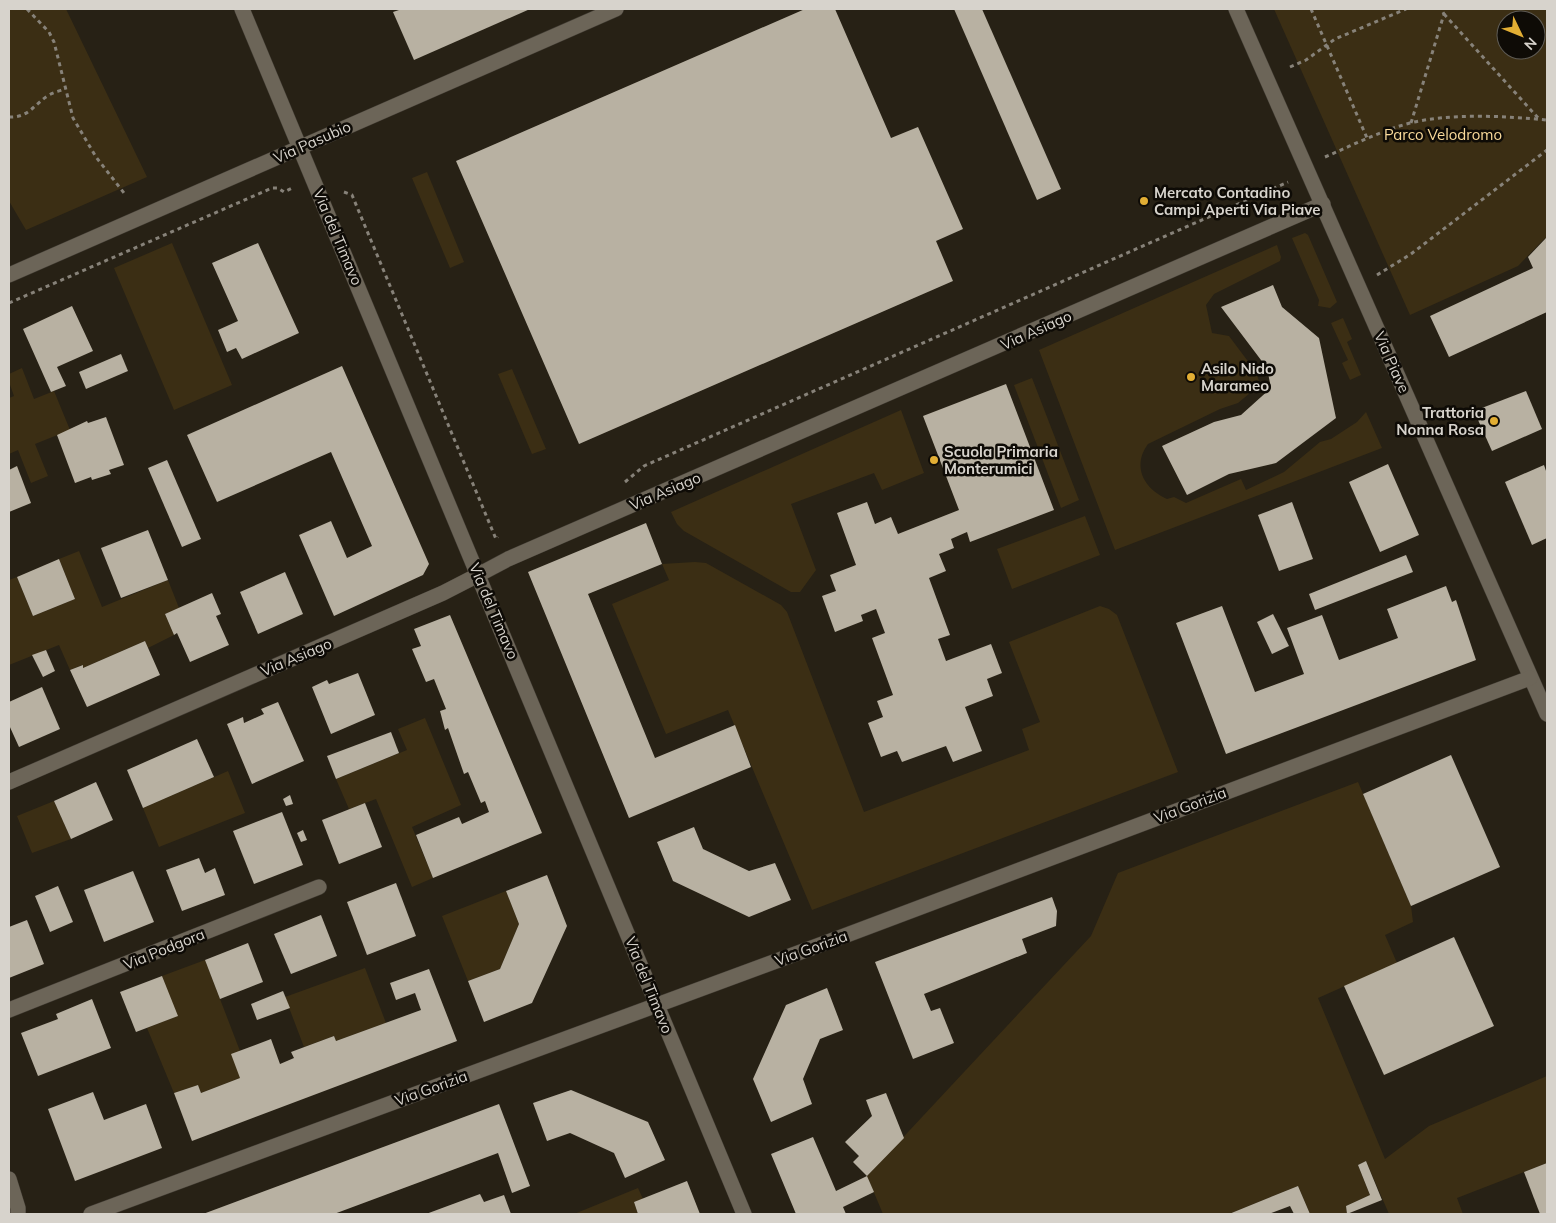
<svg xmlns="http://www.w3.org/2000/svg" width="1556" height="1223" font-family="Mulish,sans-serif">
<rect width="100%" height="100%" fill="#272115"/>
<!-- green -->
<g fill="#3b2e14" fill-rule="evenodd">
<path d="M9,9H66L147,177L26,230L9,201Z"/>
<path d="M1274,9H1547V241L1545,238L1518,266L1410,315ZM1506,20H1536V50H1506Z"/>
<path d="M427,172L464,262L450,268L412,178Z"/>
<path d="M1305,233L1308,235L1337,302L1330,308L1318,306L1319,300L1292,238Z"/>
<path d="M172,243L232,385L174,410L114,268Z"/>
<path d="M1277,245L1281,257L1280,261L1214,294L1206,305L1212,333L1229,336L1256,372L1259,381L1256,388L1238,403L1220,409L1148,444C1132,466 1143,488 1167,499L1174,497L1186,503L1241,479L1246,490L1284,472L1320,442L1331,439L1357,422L1366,412L1382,448L1115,550L1039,350Z"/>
<path d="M1343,318L1352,339L1347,342L1361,375L1350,380L1342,363L1348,360L1331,323Z"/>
<path d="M22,368L34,399L54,391L70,430L35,444L48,476L31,483L18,450L9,454V398L14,396L9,382V374Z"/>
<path d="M512,369L546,449L532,454L498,374Z"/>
<path d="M1032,378L1079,500L1061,508L1014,385Z"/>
<path d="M901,410L924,473L882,490L874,473L791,504L816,570L800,592H791L684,531L677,524L671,512Z"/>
<path d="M1085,516L1100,555L1012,589L997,549Z"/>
<path d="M79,551L102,607L168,580L179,608L165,614L174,635L148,648L145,641L83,668L82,665L70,670L59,645L9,665V580L17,577L33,616L75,599L59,559Z"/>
<path d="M695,562L706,563L781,605L787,612L864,812L1029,750L1022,729L1040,722L1009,642L1100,606L1109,609L1117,615L1178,772L812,910L728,710L666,734L612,604L669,580L662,564Z"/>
<path d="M425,718L461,805L412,827L433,878L412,887L376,799L349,809L336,779L407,750L398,729Z"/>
<path d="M228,771L245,813L159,847L143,808Z"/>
<path d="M1358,782L1411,906L1413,922L1385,935L1397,963L1318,998L1385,1159L1429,1126L1547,1076V1163L1457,1198L1463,1214H1389L1366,1161L1358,1165L1370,1195L1346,1206L1347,1214H1310L1298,1186L1229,1214H883L867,1176L1091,936L1118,873Z"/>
<path d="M54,801L71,839L32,853L17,816Z"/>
<path d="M506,891L519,924L500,969L468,981L442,916Z"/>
<path d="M205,960L240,1051V1078L201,1093L198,1085L174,1093L147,1028L177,1016L162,976Z"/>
<path d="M365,968L386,1023L336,1041L334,1036L304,1047L285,997Z"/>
<path d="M638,1188L643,1199L634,1202L638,1214H574Z"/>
</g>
<!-- building -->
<g fill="#b8b1a2">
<path d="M402,9H530L414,60L393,12Z"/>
<path d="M805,9H835L891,138L918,127L963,229L936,241L953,281L579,444L456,161Z"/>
<path d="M954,9H982L1061,189L1037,200Z"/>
<path d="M1546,238L1547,312L1449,357L1430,316L1533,268L1528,257Z"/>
<path d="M258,243L299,333L242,359L236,348L227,352L218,330L238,321L212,263Z"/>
<path d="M1273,285L1282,307L1319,338L1336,418L1276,463L1229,474L1187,495L1162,446L1214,422L1241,415L1271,388L1267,368L1221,307Z"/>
<path d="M72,306L93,351L57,367L66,386L51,392L23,329Z"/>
<path d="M121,354L128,371L86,389L79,372Z"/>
<path d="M342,366L429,564L423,575L334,616L299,535L331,521L347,558L372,546L331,452L217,502L187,435Z"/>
<path d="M1006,384L1054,510L970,542L967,532L951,539L954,548L939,554L946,571L929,578L950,635L938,639L946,661L991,644L1002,673L987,679L993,696L965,707L982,751L953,762L946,746L902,762L897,751L881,757L868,723L883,717L877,701L893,695L872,638L885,633L876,609L861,615L863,621L835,632L822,596L836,591L830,575L856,565L837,513L867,502L875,524L891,517L898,534L959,510L923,416Z"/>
<path d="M1526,391L1542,429L1492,451L1474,411Z"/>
<path d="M106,417L124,465L109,470L111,474L92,480L91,477L75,483L57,435L87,421L88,423Z"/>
<path d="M167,460L201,539L182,547L148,468Z"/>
<path d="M1388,464L1419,535L1380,552L1349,482Z"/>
<path d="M1544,465L1547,474V538L1532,545L1505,482Z"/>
<path d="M17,466L31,503L9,512V470Z"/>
<path d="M1292,502L1313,559L1279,571L1258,515Z"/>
<path d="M646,523L662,564L588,594L655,758L735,725L751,767L629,818L528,572Z"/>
<path d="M148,530L168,580L121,598L101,548Z"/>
<path d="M1406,555L1413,572L1315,610L1309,594Z"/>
<path d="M59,559L75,599L33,616L17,577Z"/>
<path d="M285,572L303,614L258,634L240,592Z"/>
<path d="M1446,586L1452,602L1456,600L1476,660L1226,754L1176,623L1222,606L1255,692L1304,674L1287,628L1322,615L1339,660L1398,638L1387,609Z"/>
<path d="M212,593L221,614L216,616L229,645L190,662L177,633L174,635L165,614Z"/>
<path d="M1273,614L1289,646L1272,654L1257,622Z"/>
<path d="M450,615L542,833L433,878L416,835L459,817L462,824L489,812L485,801L481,803L468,772L464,774L448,728L445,730L440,711L446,709L434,679L426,682L412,649L421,646L414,629Z"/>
<path d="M145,641L160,675L87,707L70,670L83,665V668Z"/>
<path d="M46,650L55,671L43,677L32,655Z"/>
<path d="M358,673L375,715L331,734L312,687L327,680L329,684Z"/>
<path d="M42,687L60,729L19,747L9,725V702Z"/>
<path d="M278,702L304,761L252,784L227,724L243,717L244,723L264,714L261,709Z"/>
<path d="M391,732L399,753L336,779L327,756Z"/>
<path d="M197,739L214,777L143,808L127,770Z"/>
<path d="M1451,755L1500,867L1411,906L1363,794Z"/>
<path d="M96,782L113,820L71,839L54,801Z"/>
<path d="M290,795L293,804L286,806L283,799Z"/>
<path d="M365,803L382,847L339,864L322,820Z"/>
<path d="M282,812L303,865L254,884L233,831Z"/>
<path d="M694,827L703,849L749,871L775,863L791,900L749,917L673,881L657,842Z"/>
<path d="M303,830L307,840L301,842L297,833Z"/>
<path d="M199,858L205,873L215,868L225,895L182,911L166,870Z"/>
<path d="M133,871L154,922L104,942L84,890Z"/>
<path d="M547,875L567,926L532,1003L484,1022L468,981L500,969L519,924L506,891Z"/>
<path d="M396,883L416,936L367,955L347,902Z"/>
<path d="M58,886L73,922L50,932L35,896Z"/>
<path d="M1052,897L1057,911L1056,926L1022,939L1027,953L924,994L931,1011L940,1008L954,1043L913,1059L875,962Z"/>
<path d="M321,915L337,956L291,974L274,934Z"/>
<path d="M27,920L44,964L9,978V927Z"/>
<path d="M1454,937L1494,1026L1384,1075L1344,986Z"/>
<path d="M248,943L263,982L220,999L205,960Z"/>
<path d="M429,969L457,1041L192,1141L174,1093L198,1085L201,1093L240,1078L231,1054L271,1039L280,1064L294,1058L291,1052L334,1036L336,1041L421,1010L415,993L396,1000L390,983Z"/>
<path d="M162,976L178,1016L136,1032L120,992Z"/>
<path d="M827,988L843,1030L820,1039L803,1079L812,1104L771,1122L753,1079L786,1005Z"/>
<path d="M283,991L290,1008L257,1020L251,1004Z"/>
<path d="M92,999L111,1048L38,1076L21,1033L58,1019L56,1014Z"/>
<path d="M571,1090L648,1122L665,1160L625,1178L614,1153L570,1133L547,1141L533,1103Z"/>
<path d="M93,1092L104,1120L146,1104L162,1148L75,1181L48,1109Z"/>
<path d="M886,1093L904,1138L867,1176L874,1192L843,1207L846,1214H796L771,1154L813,1137L836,1191L867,1176L853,1162L859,1156L845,1142L872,1116L866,1100Z"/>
<path d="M499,1104L530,1186L512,1193L498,1153L334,1214H203Z"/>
<path d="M1366,1161L1382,1200L1347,1214L1346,1206L1370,1195L1358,1165Z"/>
<path d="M1547,1163V1214H1540L1524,1172Z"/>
<path d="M687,1181L700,1214H638L634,1202Z"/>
<path d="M1298,1186L1310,1214H1294L1290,1206L1269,1214H1229Z"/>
<path d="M480,1194L484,1202L504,1195L511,1214H426Z"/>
</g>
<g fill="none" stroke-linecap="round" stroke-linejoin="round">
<!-- lane casing -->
<g stroke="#403b32" stroke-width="16">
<g id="lane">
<path d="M478,575L508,559L1323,204"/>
<path d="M9,1010L319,887"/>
</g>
</g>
<!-- street casing -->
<g stroke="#403b32" stroke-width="16">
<g id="street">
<path d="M1236,9L1547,714"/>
<path d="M9,782L443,593L478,575"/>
<path d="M9,1179L18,1208V1214"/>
<path d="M91,1214L844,936L1530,678"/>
</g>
</g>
<!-- secondary casing -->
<g stroke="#403b32" stroke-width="16">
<g id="secondary">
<path d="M242,9L744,1214"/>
<path d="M9,275L616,9"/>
</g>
</g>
<!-- path -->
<g stroke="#878279" stroke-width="3" stroke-dasharray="4 4" stroke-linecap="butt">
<path d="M27,9L49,32L54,42L73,118L96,157L124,193"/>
<path d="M1311,9L1367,138"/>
<path d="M1444,14L1539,119"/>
<path d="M1290,67L1306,60L1335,39L1406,9"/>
<path d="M9,117C29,118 34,104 49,95C54,92 60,91 64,89"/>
<path d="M1411,123L1444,14L1441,9"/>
<path d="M1325,157C1353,145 1380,131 1410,123C1451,113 1505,116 1547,120"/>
<path d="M344,192L352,195L496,539L498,537"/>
<path d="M1377,275L1411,254L1547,150"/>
<path d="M9,303L272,188H278L284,192L292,188"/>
<path d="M625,482L644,466L1288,182"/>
</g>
<!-- lane -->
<use href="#lane" stroke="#6c6558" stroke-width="15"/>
<!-- street -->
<use href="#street" stroke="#6c6558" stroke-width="15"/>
<!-- secondary -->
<use href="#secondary" stroke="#6c6558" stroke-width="15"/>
</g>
<!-- markers -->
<g fill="#e2ae34" stroke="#0e0b06" stroke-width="2">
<circle cx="1144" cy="201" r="5"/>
<circle cx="1191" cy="377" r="5"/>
<circle cx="1494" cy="421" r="5"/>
<circle cx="934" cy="460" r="5"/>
</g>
<g text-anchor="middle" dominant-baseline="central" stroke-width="5" stroke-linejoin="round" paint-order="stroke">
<!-- park labels -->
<g font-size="15" fill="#f9da9b" stroke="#0e0b06">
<text x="1443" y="134">Parco Velodromo</text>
</g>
<!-- street labels -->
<g font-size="15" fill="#d7d3cc" stroke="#0e0b06">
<text transform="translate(312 142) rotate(-24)">Via Pasubio</text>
<text transform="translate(338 237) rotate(67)">Via del Timavo</text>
<text transform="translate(1036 330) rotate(-24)">Via Asiago</text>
<text transform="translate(1392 362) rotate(66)">Via Piave</text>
<text transform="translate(665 491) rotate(-23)">Via Asiago</text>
<text transform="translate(494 611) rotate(67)">Via del Timavo</text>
<text transform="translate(296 657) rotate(-23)">Via Asiago</text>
<text transform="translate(1190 805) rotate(-21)">Via Gorizia</text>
<text transform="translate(811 948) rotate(-20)">Via Gorizia</text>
<text transform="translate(164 949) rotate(-22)">Via Podgora</text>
<text transform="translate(649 985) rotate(68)">Via del Timavo</text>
<text transform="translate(431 1088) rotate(-20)">Via Gorizia</text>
</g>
<!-- poi labels -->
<g font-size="15" font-weight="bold" fill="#d7d3cc" stroke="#0e0b06" text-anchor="start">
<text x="1154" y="192">Mercato Contadino<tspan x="1154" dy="17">Campi Aperti Via Piave</tspan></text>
<text x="1201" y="368">Asilo Nido<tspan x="1201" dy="17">Marameo</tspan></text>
<text x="1484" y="412" text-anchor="end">Trattoria<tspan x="1484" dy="17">Nonna Rosa</tspan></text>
<text x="944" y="451">Scuola Primaria<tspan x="944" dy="17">Monterumici</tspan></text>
</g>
</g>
<!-- border -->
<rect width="1556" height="1223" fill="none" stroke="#d7d3cc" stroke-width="20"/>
<!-- north arrow -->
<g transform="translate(1521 35) rotate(133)"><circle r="24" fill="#0e0b06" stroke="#5e5b55"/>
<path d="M0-4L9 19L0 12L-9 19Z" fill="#e2ae34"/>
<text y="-8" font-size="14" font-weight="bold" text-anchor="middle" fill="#d7d3cc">N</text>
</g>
</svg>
